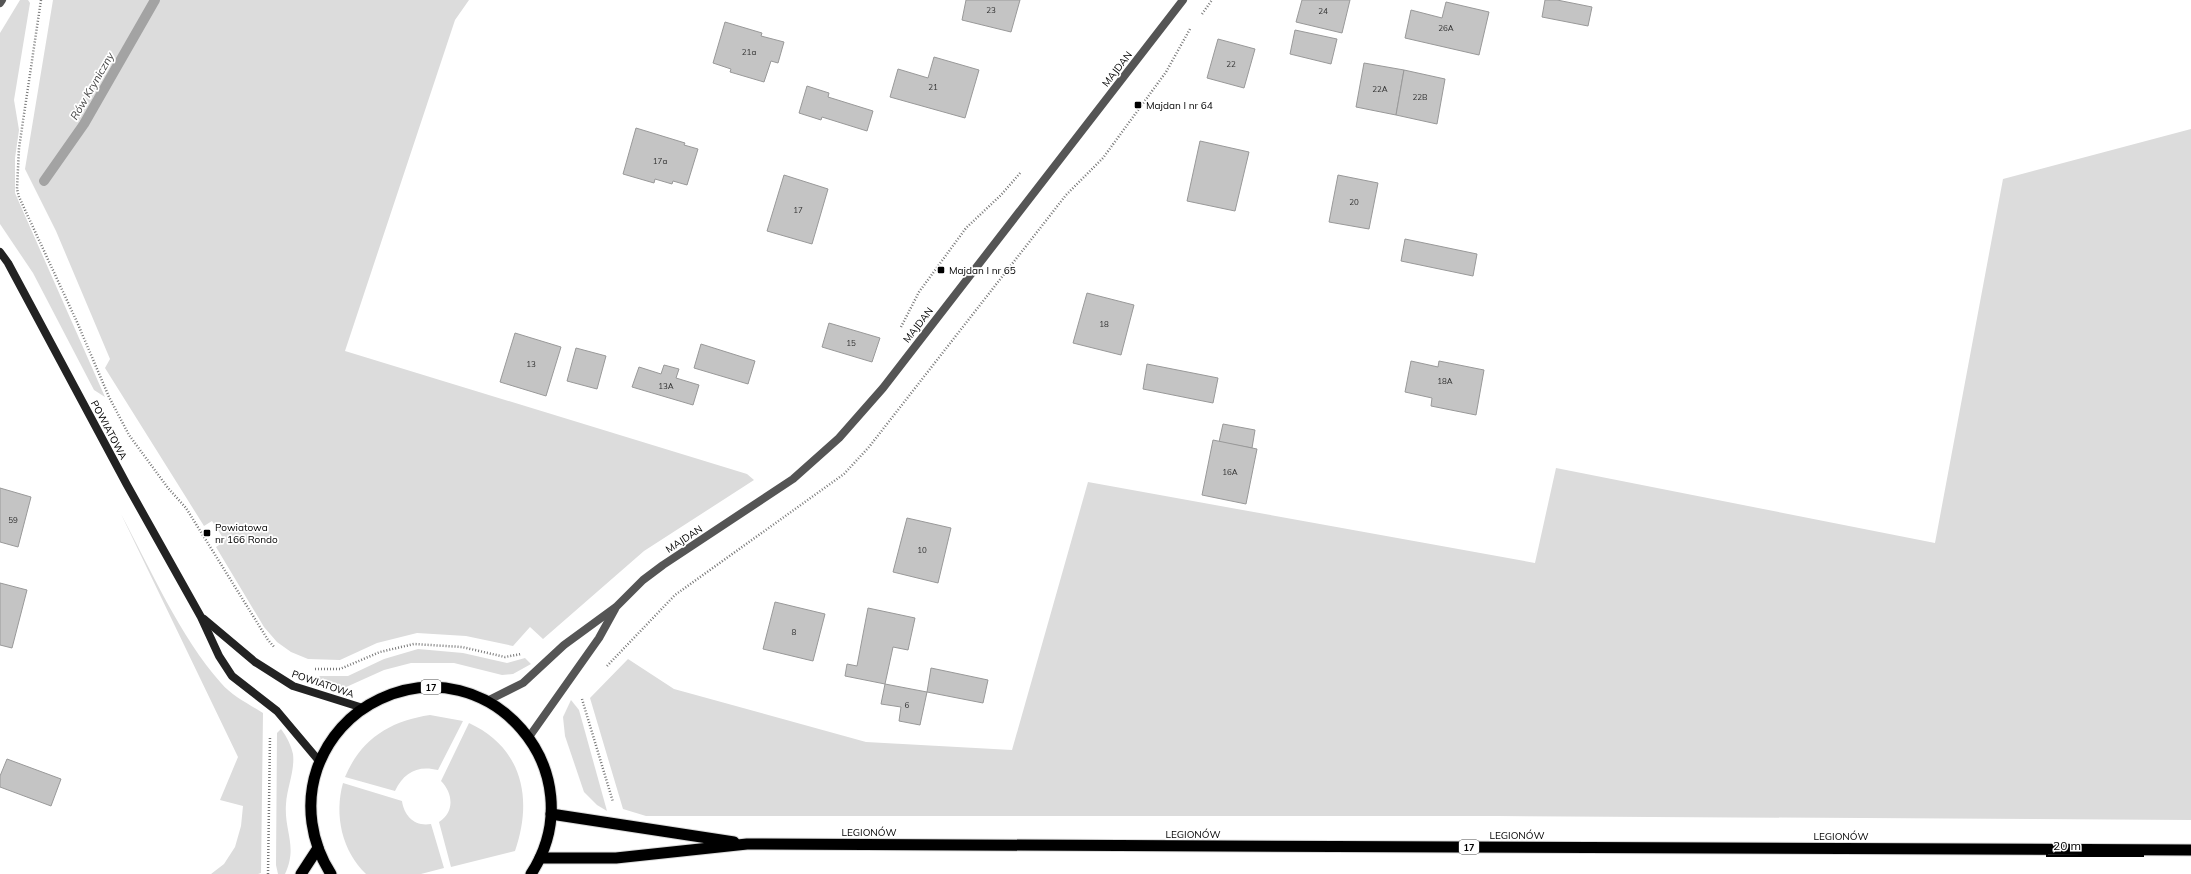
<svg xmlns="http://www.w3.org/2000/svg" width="2191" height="874" font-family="Mulish,sans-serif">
<rect width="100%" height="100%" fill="#fff"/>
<!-- green -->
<g fill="#dcdcdc">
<path d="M20,0H28L30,3L14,100L19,130L15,158V193L105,397L94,390L33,273L0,224V33Z"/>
<path d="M53,0H469L455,20L345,351L747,474L754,480L644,551L543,639L530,627L513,646L466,636L417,633L377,643L340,660L308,659L291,652L277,642L264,627L216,547L225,541L212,521L204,526L105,368L110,359L56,231L25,169Z"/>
<path d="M2191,129V820L1498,816H646L623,809L590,698L628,659L674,689L866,742L1012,750L1088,482L1535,563L1556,468L1935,543L2003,179Z"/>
<path d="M121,514C150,568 180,637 221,683C232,696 249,704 263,713L261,873L258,874H211L224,864L235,847L241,826L243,806L220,800L238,757Z"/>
<path d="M418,649L463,653L507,663L525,658L531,664L513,674L502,675L454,663H411L384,670L344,688L323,686L314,683L320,676H348L384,659Z"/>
<path d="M571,700L579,710L607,811L597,805L584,792L565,736L563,717Z"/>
<path d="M430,715L463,721L438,770C418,765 404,772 395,791L345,777C361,739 390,721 430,715Z"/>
<path d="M469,723C523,748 533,799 515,851L451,867L439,822C455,812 453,793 441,781Z"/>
<path d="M281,729C287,737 291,745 293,754C295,771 287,787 286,804C284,832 298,846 285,874H278L276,865L277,733Z"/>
<path d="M343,783L402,801C404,816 415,827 431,824L444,868L421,874H366C342,851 334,815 343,783Z"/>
</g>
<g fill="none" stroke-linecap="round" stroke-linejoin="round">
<!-- stream -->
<path stroke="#a3a3a3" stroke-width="10" d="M44,181L84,124L155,0"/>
</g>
<!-- building -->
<g fill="#c4c4c4" stroke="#999">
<path d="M966,0H1020L1011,32L962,20Z"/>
<path d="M1302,0H1350L1342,33L1296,22Z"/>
<path d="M1545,0H1557L1592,7L1588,26L1542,17Z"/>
<path d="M1446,2L1489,12L1479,55L1405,38L1411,10L1442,18Z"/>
<path d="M725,22L762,33L761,36L784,42L778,63L771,61L764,82L730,72L731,69L713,63Z"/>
<path d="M1295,30L1337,39L1331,64L1290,54Z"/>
<path d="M1218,39L1255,49L1244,88L1207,78Z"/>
<path d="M934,57L979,70L965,118L890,97L898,69L928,78Z"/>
<path d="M1364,63L1404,70L1396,115L1356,107Z"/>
<path d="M1404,70L1445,79L1437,124L1396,115Z"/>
<path d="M807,86L829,93L828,97L873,111L867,131L822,117L821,120L799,113Z"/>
<path d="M636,128L685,143L684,145L698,149L687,185L673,181L672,184L655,179L654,183L623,174Z"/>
<path d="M1200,141L1249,152L1235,211L1187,201Z"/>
<path d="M784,175L828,189L812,244L767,231Z"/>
<path d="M1338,175L1378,183L1369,229L1329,222Z"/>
<path d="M1405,239L1477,254L1473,276L1401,261Z"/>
<path d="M1087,293L1134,305L1121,355L1073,343Z"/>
<path d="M829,323L880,338L872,362L822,347Z"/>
<path d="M515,333L561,347L546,396L500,382Z"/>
<path d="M701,344L755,361L748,384L694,368Z"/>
<path d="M576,348L606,356L597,389L567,381Z"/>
<path d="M1411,361L1438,367L1439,361L1484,370L1476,415L1431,406L1432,398L1405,392Z"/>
<path d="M1147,364L1218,378L1213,403L1143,389Z"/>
<path d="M664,365L679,369L676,378L699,385L693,405L632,387L639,367L661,374Z"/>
<path d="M1223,424L1255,430L1252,448L1219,442Z"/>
<path d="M1213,440L1257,449L1246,504L1202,495Z"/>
<path d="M0,488L31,497L18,547L0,542Z"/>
<path d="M907,518L951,528L938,583L893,572Z"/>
<path d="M0,583L27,590L12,648L0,645Z"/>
<path d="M775,602L825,614L813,661L763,649Z"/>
<path d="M868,608L915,618L908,650L893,647L885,684L845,676L847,664L857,666Z"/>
<path d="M931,668L988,680L983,703L927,692Z"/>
<path d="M885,684L927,692L920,725L899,721L901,707L881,704Z"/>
<path d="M7,759L61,779L51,806L0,787V776Z"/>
</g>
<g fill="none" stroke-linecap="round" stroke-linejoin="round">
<!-- trunk casing -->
<g stroke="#dbdbdb" stroke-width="13">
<g id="trunk">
<path d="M551,814L734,842"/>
<path d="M540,858H616L747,844L2191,850"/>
<path d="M301,874L318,848"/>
<path d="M331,874C311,843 305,804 317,769C328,738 350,713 380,699C490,648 597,772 531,874"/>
</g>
</g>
<!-- path -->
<g stroke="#777" stroke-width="2.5" stroke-dasharray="1 2" stroke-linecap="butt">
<path d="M41,0L19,148L17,189L19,197L77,322L109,397L129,435L168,488L186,508L268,640L275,648"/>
<path d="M1202,14L1212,0"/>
<path d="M901,327L919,292L966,228L1001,195L1021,172"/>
<path d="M607,666L675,595L844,474L869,447L1066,195L1103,158L1166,72L1190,29"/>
<path d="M315,669H340L380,652L414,644L462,647L505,657L521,654"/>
<path d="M582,699L613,802"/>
<path d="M268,874L270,736"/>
</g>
<!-- minor -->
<g stroke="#555" stroke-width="8">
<path d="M0,3L2,0"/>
<path d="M487,701L523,683L564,645L616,607L643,580L663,565L793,479L839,438L883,388L1183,0"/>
<path d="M529,737L599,638L615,609"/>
</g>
<!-- secondary -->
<g stroke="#222" stroke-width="8">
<path d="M0,252L8,263L127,485L201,617L219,656L232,676L277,711L320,762"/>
<path d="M204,619L255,662L293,686L363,708"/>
</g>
<!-- trunk -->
<use href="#trunk" stroke="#000" stroke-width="11"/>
</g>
<!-- markers -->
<g fill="#000" stroke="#fff" stroke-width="1.5">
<rect x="1134" y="101" width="8" height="8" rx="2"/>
<rect x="937" y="266" width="8" height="8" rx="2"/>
<rect x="203" y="529" width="8" height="8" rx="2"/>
</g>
<g text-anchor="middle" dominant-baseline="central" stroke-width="3.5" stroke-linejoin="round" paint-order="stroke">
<!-- number labels -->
<g font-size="8" fill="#313131">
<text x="991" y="10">23</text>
<text x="1323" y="11">24</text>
<text x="1446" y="28">26A</text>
<text x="749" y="52">21a</text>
<text x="1231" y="64">22</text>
<text x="933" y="87">21</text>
<text x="1380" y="89">22A</text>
<text x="1420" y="97">22B</text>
<text x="660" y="161">17a</text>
<text x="1354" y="202">20</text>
<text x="798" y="210">17</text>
<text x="1104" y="324">18</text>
<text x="851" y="343">15</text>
<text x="531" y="364">13</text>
<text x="1445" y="381">18A</text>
<text x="666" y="386">13A</text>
<text x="1230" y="472">16A</text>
<text x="13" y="520">59</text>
<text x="922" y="550">10</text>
<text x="794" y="632">8</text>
<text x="907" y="705">6</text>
</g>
<!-- shield labels -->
<g fill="#fff" stroke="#4c4c4c" stroke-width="1">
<rect x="421" y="680" width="20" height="14" rx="3"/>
<rect x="1459" y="840" width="20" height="14" rx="3"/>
</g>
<g font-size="9" font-weight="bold" fill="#000">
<text x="431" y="687">17</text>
<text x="1469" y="847">17</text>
</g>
<!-- street labels -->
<g font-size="10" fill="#000" stroke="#fff">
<text transform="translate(1117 69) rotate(-52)">MAJDAN</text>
<text transform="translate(918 325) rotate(-52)">MAJDAN</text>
<text transform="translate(109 430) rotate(62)">POWIATOWA</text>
<text transform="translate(684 539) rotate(-33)">MAJDAN</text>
<text transform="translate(323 684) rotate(19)">POWIATOWA</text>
<text x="869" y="832">LEGIONÓW</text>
<text x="1193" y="834">LEGIONÓW</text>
<text x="1517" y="835">LEGIONÓW</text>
<text x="1841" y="836">LEGIONÓW</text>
</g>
<!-- poi labels -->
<g font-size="10" fill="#000" stroke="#fff" text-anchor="start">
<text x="1146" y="105">Majdan I nr 64</text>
<text x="949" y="270">Majdan I nr 65</text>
<text x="215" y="527">Powiatowa<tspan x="215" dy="12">nr 166 Rondo</tspan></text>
</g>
<!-- water labels -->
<g font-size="11" font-style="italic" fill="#444" stroke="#fff">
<text transform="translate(92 86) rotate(-60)">Rów Kryniczny</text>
</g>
</g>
<!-- scale -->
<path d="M2047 850v6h96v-6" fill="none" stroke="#000000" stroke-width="2"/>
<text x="2053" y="850" font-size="12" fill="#000000" stroke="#ffffff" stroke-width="3" paint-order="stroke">20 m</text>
</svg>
